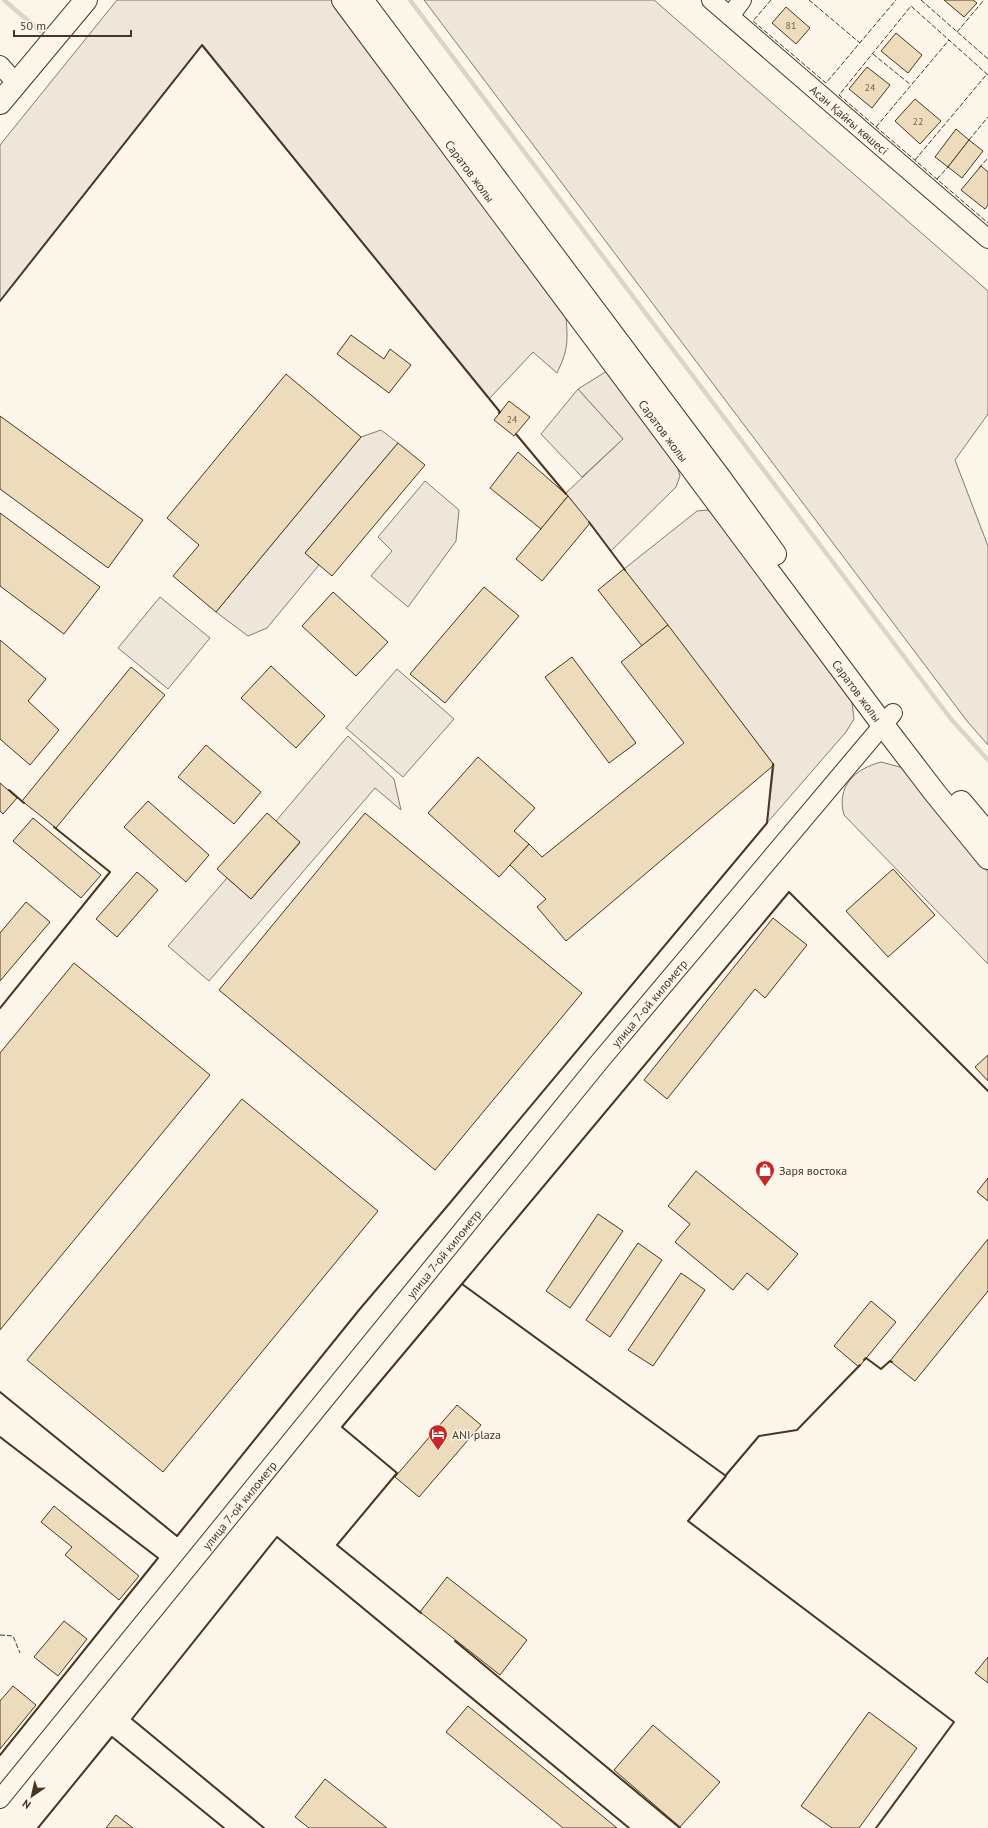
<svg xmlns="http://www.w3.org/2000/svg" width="988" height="1828" font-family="'PT Sans',sans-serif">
<rect width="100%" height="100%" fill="#fbf6e9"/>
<!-- green -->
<g fill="#ede6d9" stroke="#887966">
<path d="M117,0H333L566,317C568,342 568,350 557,373L533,352L489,399L202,46L0,301V145Z"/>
<path d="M424,0H654L988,291V414L955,460L988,546V745L967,721Z"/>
<path d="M607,371L675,460L680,476L676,487L611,551L566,493L623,439L578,389Z"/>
<path d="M381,430L398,443L305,553L319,565L267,628L248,636L216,612L361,437Z"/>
<path d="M425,481L459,510L456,541L408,607L371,576L392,551L378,537Z"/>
<path d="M707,510L718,515L851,694L854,719L846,732L767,823L774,765L624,569L697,511Z"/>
<path d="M348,736L394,779L401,810L375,788L209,981L168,946L227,878L251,899L300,843L276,821Z"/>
<path d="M881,762L900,767L913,776L988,872V964L844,815C836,786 855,769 881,762Z"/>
</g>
<!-- parking -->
<g fill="#ede7d9" stroke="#887966">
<path d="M578,389L623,439L582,477L541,434Z"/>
<path d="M160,597L210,638L168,689L118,648Z"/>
<path d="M397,669L454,719L403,777L346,728Z"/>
</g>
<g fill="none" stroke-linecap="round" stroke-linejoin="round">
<!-- stream -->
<g stroke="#dcd4c6" stroke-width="4.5">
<path d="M4,0L40,31"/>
<path d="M410,0L951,719L988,760"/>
</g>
</g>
<!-- building -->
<g fill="#ecdcbc" stroke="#4a3520">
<path d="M944,0H973L977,3L964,17Z"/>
<path d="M786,7L810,28L796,44L772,23Z"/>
<path d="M896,33L922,55L908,73L881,51Z"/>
<path d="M867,67L890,85L872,108L849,89Z"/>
<path d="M915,99L941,121L920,144L895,121Z"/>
<path d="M956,129L969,140L948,167L935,157Z"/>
<path d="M969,140L983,151L962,178L948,167Z"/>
<path d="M981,166L988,172V205L985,209L961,190Z"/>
<path d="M351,335L384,359L390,349L411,365L389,393L337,354Z"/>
<path d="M286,374L361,437L216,612L173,576L199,545L167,518Z"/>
<path d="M509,401L530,417L514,436L494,420Z"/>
<path d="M0,416L143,520L108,568L0,489Z"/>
<path d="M398,443L425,465L332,576L305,553Z"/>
<path d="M518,452L568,496L541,529L490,488Z"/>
<path d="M568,496L590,523L542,581L516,559Z"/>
<path d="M0,513L100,587L64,634L0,586Z"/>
<path d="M624,569L668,625L642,646L598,590Z"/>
<path d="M484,587L519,616L445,703L410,674Z"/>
<path d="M333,592L388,642L356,676L302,626Z"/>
<path d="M668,625L774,765L566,941L537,907L546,899L510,865L529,844L542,857L684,743L621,662Z"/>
<path d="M0,640L46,679L28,701L59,730L30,765L0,739Z"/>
<path d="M572,657L636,743L609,763L545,677Z"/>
<path d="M271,666L325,716L296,748L241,698Z"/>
<path d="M131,667L165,695L56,828L22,801Z"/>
<path d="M206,745L261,792L234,824L178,777Z"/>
<path d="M478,757L535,808L514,831L529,844L499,877L428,813Z"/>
<path d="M0,783L17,798L3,814L0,811Z"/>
<path d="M148,801L209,855L186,882L124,827Z"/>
<path d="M267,813L300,842L251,899L217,869Z"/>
<path d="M365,813L582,993L435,1170L219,990Z"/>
<path d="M33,818L101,875L81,898L13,841Z"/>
<path d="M893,869L935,915L888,957L846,911Z"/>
<path d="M137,872L158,890L117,937L96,919Z"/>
<path d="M26,902L50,922L0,981V933Z"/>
<path d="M773,918L807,945L765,998L755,989L667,1099L644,1080Z"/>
<path d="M74,963L210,1075L0,1330V1053Z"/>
<path d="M988,1055V1081L975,1067Z"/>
<path d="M242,1099L378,1211L163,1472L27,1360Z"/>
<path d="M696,1171L798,1254L768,1290L747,1273L733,1290L675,1242L690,1224L668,1206Z"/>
<path d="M988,1178V1201L977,1192Z"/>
<path d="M598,1214L623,1231L570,1308L546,1291Z"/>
<path d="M988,1239V1291L915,1381L890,1361Z"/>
<path d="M638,1243L662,1260L610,1337L586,1320Z"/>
<path d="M681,1273L705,1290L653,1366L628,1350Z"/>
<path d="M871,1301L896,1322L859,1367L834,1346Z"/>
<path d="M457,1405L481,1425L419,1497L395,1477Z"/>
<path d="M54,1506L139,1576L119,1600L65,1555L72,1547L41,1522Z"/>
<path d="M447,1577L527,1640L500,1675L420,1612Z"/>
<path d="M64,1621L87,1639L58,1676L34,1657Z"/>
<path d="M988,1657V1683L975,1673Z"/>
<path d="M13,1686L36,1705L0,1749V1701Z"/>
<path d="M468,1706L617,1828H563L446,1732Z"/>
<path d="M869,1712L917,1748L859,1828H832L801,1806Z"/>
<path d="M653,1725L720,1782L680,1827L614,1770Z"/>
<path d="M325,1779L387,1828H309L295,1817Z"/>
<path d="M116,1815L133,1828H106Z"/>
</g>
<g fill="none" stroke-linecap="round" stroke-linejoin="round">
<!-- minor casing -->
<g stroke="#4a3520" stroke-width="20">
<g id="minor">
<path id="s1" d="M711,0L988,239"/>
<path d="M730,16L742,0"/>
<path d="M0,65L16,83"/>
<path id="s2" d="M0,1799L600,1061L893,713"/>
</g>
</g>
<!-- major casing -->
<g stroke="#4a3520" stroke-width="24">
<g id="major">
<path id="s3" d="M343,0L883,725L935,793L988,858"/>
<path d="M362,0L720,478L775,554"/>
<path d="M0,103L86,0"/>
<path d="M961,802L988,834"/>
</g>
</g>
<!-- minor -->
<use href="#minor" stroke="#fbf6e9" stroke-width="18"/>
<!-- major -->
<use href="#major" stroke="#fbf6e9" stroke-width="22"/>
<!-- fence -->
<g stroke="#4a3520" stroke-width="1" stroke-dasharray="5 2" stroke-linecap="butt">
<path d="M771,0L753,21L826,83L896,0"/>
<path d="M809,0L860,43"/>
<path d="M921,0L988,59"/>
<path d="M957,32L984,0"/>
<path d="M873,54L911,85"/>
<path d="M988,75L911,6L839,95L988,223"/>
<path d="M876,127L949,40"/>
<path d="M969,140L988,117"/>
<path d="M915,160L987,74"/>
<path d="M979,168L988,158"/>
<path d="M937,179L948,167"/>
<path d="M0,1635L13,1636L20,1653"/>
</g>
<!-- wall -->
<g stroke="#4a3520" stroke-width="2">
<path d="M0,301L202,45L500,412L499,413"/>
<path d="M516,434L566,494"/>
<path d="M589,522L625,570"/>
<path d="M9,790L24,803"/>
<path d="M0,1008L110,872L54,827"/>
<path d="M462,1284L789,892L988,1091"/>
<path d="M864,1360L866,1358L881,1369L890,1361L892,1362"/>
<path d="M0,1392L177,1536L359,1310L449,1204L767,823L773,764"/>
<path d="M0,1437L158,1558L0,1755"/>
<path d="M726,1475L759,1436L797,1430L860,1365"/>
<path d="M421,1613L337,1545L397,1473L342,1427L462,1284L726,1476L688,1521L954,1722L876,1828"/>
<path d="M455,1641L680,1828"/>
<path d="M38,1828L112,1737L224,1828"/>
<path d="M264,1828L132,1719L277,1537L629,1828"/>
</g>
</g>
<!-- icons -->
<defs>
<g id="shop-pin" transform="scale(1)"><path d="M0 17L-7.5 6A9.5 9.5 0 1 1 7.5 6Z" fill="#c62828" stroke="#fbf6e9"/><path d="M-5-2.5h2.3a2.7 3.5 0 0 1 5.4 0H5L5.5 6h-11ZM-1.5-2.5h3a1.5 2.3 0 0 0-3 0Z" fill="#fff"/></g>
<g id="hotel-pin" transform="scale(1)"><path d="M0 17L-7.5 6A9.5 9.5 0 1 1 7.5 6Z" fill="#c62828" stroke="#fbf6e9"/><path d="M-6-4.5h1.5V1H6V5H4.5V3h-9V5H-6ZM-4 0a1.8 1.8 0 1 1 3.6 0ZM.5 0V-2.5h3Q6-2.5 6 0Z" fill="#fff"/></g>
</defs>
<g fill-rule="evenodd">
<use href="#shop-pin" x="765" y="1170"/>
<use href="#hotel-pin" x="438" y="1434"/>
</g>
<g text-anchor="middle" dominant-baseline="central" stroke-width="3" stroke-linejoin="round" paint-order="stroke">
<!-- number labels -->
<g font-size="10" fill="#725f47">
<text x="791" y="25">81</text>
<text x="870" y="87">24</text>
<text x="918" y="121">22</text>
<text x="512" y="419">24</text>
</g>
<!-- street labels -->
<g font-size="12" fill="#4a3520" stroke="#fbf6e9">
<text stroke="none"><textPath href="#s1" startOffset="183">Асан Қайғы көшесі</textPath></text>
<text stroke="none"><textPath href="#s3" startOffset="213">Саратов жолы</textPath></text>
<text stroke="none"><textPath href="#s3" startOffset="537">Саратов жолы</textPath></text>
<text stroke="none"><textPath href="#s3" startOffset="861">Саратов жолы</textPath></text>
<text stroke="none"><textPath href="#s2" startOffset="1027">улица 7-ой километр</textPath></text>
<text stroke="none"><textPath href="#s2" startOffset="703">улица 7-ой километр</textPath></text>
<text stroke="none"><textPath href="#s2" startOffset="379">улица 7-ой километр</textPath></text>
</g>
<!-- poi labels -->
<g font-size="12" fill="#4a3520" stroke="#fbf6e9" text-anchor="start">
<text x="779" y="1170">Заря востока</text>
<text x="452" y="1434">ANI plaza</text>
</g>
</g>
<!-- north arrow -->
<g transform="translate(32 1796) rotate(214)" stroke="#fbf6e9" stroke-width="3" paint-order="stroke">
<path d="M0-3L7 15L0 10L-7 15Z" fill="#4a3520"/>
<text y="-6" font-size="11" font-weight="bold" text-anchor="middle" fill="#4a3520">N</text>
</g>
<!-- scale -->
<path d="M14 30v6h117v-6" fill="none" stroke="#4a3520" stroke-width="2"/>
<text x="20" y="30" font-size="12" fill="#4a3520" stroke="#fbf6e9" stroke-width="3" paint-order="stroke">50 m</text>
</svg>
